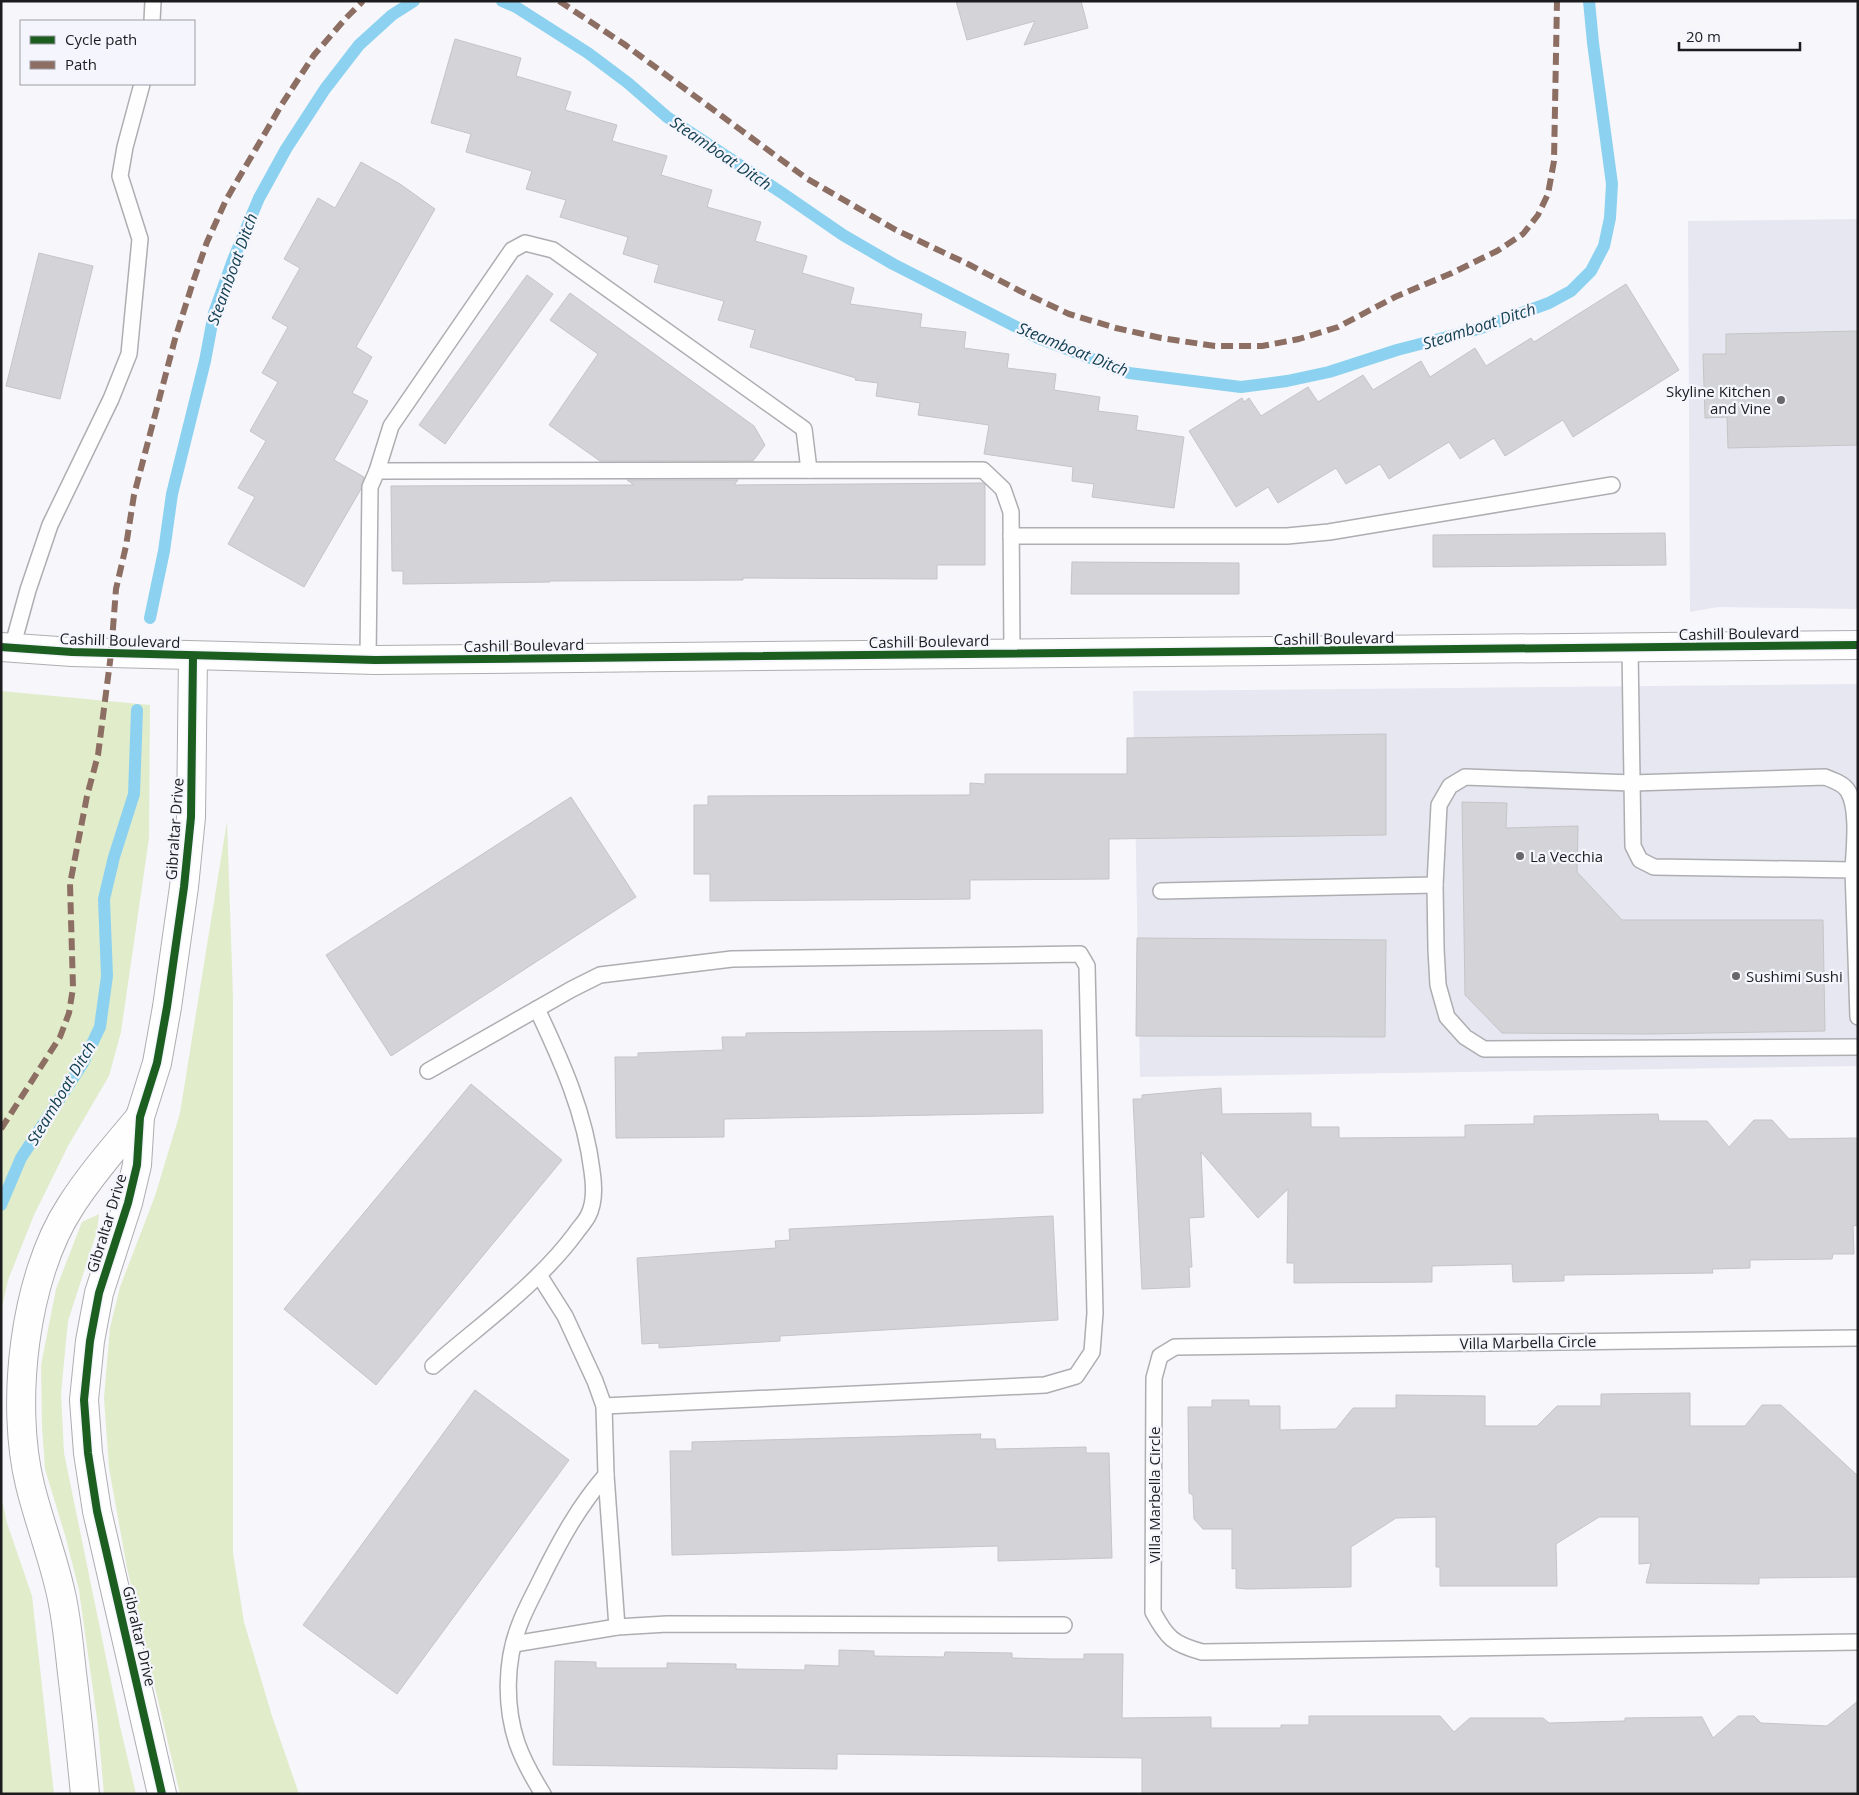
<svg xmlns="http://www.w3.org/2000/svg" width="1859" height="1795" font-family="'Open Sans',sans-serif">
<rect width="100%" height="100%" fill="#f6f6fb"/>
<!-- built -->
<g fill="#e6e7f0">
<path d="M1858,219V609L1718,607L1690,612L1688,221Z"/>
<path d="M1858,684V1066L1140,1077L1133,691Z"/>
</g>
<!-- green -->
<g fill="#e1eccb">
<path d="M1,691L150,705L149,838L121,1032L109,1076L68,1146L34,1215L8,1280L1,1311Z"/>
<path d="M227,821L233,997V1553L244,1622L272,1716L299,1794H180L127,1568L109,1468L104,1398L110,1328L120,1287L155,1196L180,1113Z"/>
<path d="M99,1214L97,1231L68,1321L61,1393L64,1453L120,1726L136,1794H104L98,1726L79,1590L65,1535L45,1469L42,1427L41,1365L56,1289L82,1222Z"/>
<path d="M1,1495L7,1523L32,1596L54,1794H1Z"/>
</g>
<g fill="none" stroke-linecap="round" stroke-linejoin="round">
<!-- stream -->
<g stroke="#8cd2f0" stroke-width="12">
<path d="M502,1L516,7L588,53L628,83L667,117L782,193L843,235L893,264L1038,338L1129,373L1241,387L1287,381L1329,372L1397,350L1478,329L1549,303L1571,291L1591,271L1604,246L1610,218L1612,184L1593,43L1589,1"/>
<path d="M150,618L164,551L172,494L205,361L214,313L233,260L259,198L286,149L325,89L359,45L392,15L414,1"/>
<path d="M1,1205L21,1158L83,1063L100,1027L107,976L104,899L114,857L134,794L137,710"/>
</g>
</g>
<!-- building -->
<g fill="#d4d4d8" stroke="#c5c5c8">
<path d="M956,1H1081L1088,28L1024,45L1035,21L967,40Z"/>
<path d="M455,39L521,58L516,76L571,92L565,110L617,125L612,141L667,156L661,175L712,190L707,207L761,222L755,241L807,256L802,273L854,288L850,304L922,314L920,327L966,332L964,348L1009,354L1007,368L1056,374L1054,390L1100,397L1098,411L1138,416L1136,430L1184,437L1174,508L1092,497L1094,484L1072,481L1073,467L984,454L989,425L918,415L920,403L876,396L878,383L855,380L856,378L750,347L755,330L718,320L724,301L654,282L659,265L623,254L628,237L560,217L566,200L526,189L532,171L466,152L471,134L431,123Z"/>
<path d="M361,162L400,184L435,209L356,347L372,357L352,393L368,401L334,460L364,477L361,489L304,587L228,544L255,497L238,488L266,441L250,431L278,382L262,373L288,327L272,318L300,268L284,259L318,198L335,208Z"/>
<path d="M39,253L93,266L60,399L6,386Z"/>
<path d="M527,275L553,294L445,444L419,425Z"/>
<path d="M1626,284L1679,370L1573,437L1563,420L1505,456L1494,438L1460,459L1449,442L1389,479L1380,464L1346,484L1336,468L1278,503L1268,487L1236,507L1189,431L1242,398L1244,402L1249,398L1261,416L1308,387L1318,402L1363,375L1373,390L1421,361L1430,377L1475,348L1486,366L1531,338L1534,342Z"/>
<path d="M570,293L754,426L765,445L753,461H600L549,425L598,354L550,320Z"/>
<path d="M1858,331V445L1728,448L1727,417L1705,418L1703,354H1726V334Z"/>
<path d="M627,480H738L734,485L983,483L985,485V565H937V579L743,578V580L550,581V582L403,584V571H392L391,486L634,485Z"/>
<path d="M1665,533L1666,565L1433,567V535Z"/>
<path d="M1072,562L1239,563V594H1071Z"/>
<path d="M1386,734V835L1109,839V879L970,880V899L710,901V874H694V805H708V796L970,795V783L985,784V774H1127V738Z"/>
<path d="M571,797L636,897L391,1056L326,955Z"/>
<path d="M1462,802L1507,803L1506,828L1578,826L1577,872L1622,920H1823L1825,1031L1649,1034L1502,1033L1465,995Z"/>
<path d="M1137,938L1386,940L1385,1037L1136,1036Z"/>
<path d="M1042,1030L1043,1113L724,1119V1137L616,1138L615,1057H638V1053L723,1050L722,1037H746V1033Z"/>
<path d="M471,1084L562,1160L376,1385L284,1309Z"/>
<path d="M1221,1088L1222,1114L1311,1113V1127H1339V1138L1465,1137V1125L1534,1124V1116L1658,1114L1659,1121H1707L1729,1147L1754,1120H1772L1789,1139L1858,1138V1225L1853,1226L1854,1254H1833L1832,1259L1750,1260V1268L1712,1269L1713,1273L1564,1275V1281L1513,1282L1512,1264L1432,1266V1282L1294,1283V1263H1287L1288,1189L1258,1218L1201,1152L1204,1217L1189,1218L1192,1267H1189L1190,1287L1142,1289L1133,1099H1142V1095Z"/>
<path d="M1053,1216L1058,1320L780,1336V1341L728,1344L659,1348V1343L642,1344L637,1258L776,1248L775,1241L790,1240L789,1229Z"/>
<path d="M475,1390L569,1460L397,1694L303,1625Z"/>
<path d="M1690,1393V1426H1745L1762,1405H1781L1858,1476V1577L1759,1578V1584L1646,1583L1651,1563L1639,1564V1517H1599L1556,1544L1557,1586H1440V1567H1436V1517L1396,1518L1351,1547V1587L1247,1589L1236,1588V1568L1232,1569V1529H1203L1194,1519L1193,1495L1189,1493L1188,1407H1212V1400H1249V1406H1280V1430L1336,1429L1353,1408H1396V1395L1485,1396V1426H1537L1557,1406H1601V1394Z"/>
<path d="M981,1434L980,1439H995L996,1449L1086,1447V1453H1109L1112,1558L998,1561V1546L672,1555L670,1451H692V1442Z"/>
<path d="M839,1650L874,1651V1656L944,1657L945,1652L1012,1653V1658L1052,1659H1084V1654H1123L1122,1718L1211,1717V1728H1281V1725H1309V1716H1440L1454,1732L1470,1718H1543L1549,1723L1625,1721V1718L1702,1717L1713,1738L1738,1716H1754L1761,1723L1827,1726L1858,1701V1794H1142V1758L837,1754V1769L553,1765L555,1661L596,1662V1668H667V1663L736,1664V1669L805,1670V1665L839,1666Z"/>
</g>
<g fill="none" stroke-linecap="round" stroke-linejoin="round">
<!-- service casing -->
<g stroke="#aeaeb2" stroke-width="18">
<g id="service">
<path d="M152,21L153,1"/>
<path d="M377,471L391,426L512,250L525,243L553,250L804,429L809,470"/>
<path d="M1011,536H1287L1329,532L1612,485"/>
<path d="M12,648L28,590L50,525L111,399L129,354L140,239L120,176L125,147L142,84"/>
<path d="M1630,648L1633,846L1640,860L1654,867L1853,870L1858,1017"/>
<path d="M368,660L370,487L377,471L983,470L1003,489L1011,512L1012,654"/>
<path d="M1853,870C1854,850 1859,809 1848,791C1844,784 1833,780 1825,777L1632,783L1465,777L1450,786L1439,805L1435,885L1436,949L1438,985L1447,1017L1465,1037L1484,1049L1858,1047"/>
<path d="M1161,891L1435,885"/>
<path d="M428,1071L572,989L600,975L732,959L1080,954L1087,966L1095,1313L1092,1352L1076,1376L1045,1385L604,1406"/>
<path d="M539,1275L565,1316L595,1381L604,1406L606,1475L617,1627"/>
<path d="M1858,1338L1175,1347L1160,1356L1154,1378L1153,1612C1167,1638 1173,1644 1202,1652L1858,1642"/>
<path d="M433,1366C480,1325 538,1284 575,1234C579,1228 585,1222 588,1216C595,1203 594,1184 592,1171C585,1113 562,1062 537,1009"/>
<path d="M514,1644L617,1627L667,1624L1064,1625"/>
<path d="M543,1794C533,1778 523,1760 517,1743C505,1707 505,1662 519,1626C525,1609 535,1592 543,1575C561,1539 579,1506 606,1475"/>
</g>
</g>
<!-- minor casing -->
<g stroke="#aeaeb2" stroke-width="30">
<g id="minor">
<path d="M85,1794C81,1754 77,1713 72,1673C69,1647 67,1620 61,1594C53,1557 39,1522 30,1485C10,1404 24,1278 70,1207C90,1175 116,1146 140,1117"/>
<path d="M162,1794L97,1511L88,1453L84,1400L90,1341L99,1293L128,1203L137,1165L140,1117L157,1063L167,1007L184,887L191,817L193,656"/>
</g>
</g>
<!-- tertiary casing -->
<g stroke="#aeaeb2" stroke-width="30">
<path id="tertiary" d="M1,647L72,652L375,660L1858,645"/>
</g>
<!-- service -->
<use href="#service" stroke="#fefefe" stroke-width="15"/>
<!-- minor -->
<use href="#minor" stroke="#fefefe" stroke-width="28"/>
<!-- tertiary -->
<use href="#tertiary" stroke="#fefefe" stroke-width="28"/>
<!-- quiet -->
<g stroke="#8d6e63" stroke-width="6" stroke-dasharray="12 6" stroke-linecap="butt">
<path d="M559,1L624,44L806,178L896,230L968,264L1020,291L1069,314L1116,328L1161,338L1215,346H1262L1299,339L1338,327L1395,297L1452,273L1497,251L1523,234L1538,215L1548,194L1554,161L1557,1"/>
<path d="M1,1129L60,1037L69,1013L73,988L70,884L87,796L98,755L111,654L116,589L126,546L134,495L175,339L193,282L207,242L226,200L282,104L314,55L346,18L363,1"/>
</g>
<!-- cycleway casing -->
<g stroke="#f4f5fd" stroke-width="11">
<g id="cycleway">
<path d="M1,647L72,652L375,660L1858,645"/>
<path d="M162,1794L97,1511L88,1453L84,1400L90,1341L99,1293L128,1203L137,1165L140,1117L157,1063L167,1007L184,887L191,817L193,656"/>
</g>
</g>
<!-- cycleway -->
<use href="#cycleway" stroke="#1b5e20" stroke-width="8"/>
</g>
<!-- markers -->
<g fill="#68686c" stroke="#f4f5fd" stroke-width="2">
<circle cx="1781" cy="400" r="5"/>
<circle cx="1520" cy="856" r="5"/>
<circle cx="1736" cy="976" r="5"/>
</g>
<g text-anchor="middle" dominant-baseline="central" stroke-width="4.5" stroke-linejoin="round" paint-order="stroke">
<!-- poi labels -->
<g font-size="15" fill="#1c1c1f" stroke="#f4f5fd" text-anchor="start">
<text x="1771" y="391" text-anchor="end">Skyline Kitchen<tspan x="1771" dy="17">and Vine</tspan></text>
<text x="1530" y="856">La Vecchia</text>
<text x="1746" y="976">Sushimi Sushi</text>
</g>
<!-- street labels -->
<g font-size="15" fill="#1c1c1f" stroke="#f4f5fd">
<text transform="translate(1739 633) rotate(-1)">Cashill Boulevard</text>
<text transform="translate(1334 638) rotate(-1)">Cashill Boulevard</text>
<text transform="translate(120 640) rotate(2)">Cashill Boulevard</text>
<text transform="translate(929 641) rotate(-1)">Cashill Boulevard</text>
<text transform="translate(524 645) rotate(-1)">Cashill Boulevard</text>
<text transform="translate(174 829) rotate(-86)">Gibraltar Drive</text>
<text transform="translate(106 1223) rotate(-73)">Gibraltar Drive</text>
<text transform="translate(1528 1342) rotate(-1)">Villa Marbella Circle</text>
<text transform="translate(1154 1495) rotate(-90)">Villa Marbella Circle</text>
<text transform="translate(140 1636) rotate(77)">Gibraltar Drive</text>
</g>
<!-- water labels -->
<g font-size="16" font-style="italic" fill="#144052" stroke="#f4f5fd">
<text transform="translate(721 153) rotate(34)">Steamboat Ditch</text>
<text transform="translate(232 269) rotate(-70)">Steamboat Ditch</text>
<text transform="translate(1479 326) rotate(-18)">Steamboat Ditch</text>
<text transform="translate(1073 349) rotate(22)">Steamboat Ditch</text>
<text transform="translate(61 1093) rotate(-59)">Steamboat Ditch</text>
</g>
</g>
<!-- border -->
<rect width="1859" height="1795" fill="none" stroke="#1c1c1f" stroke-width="5"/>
<!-- legend -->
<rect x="20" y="20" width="175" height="65" fill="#f4f5fd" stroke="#9e9ea4"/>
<rect x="30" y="36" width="25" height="8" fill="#1b5e20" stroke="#9e9ea4"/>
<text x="65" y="45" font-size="15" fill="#1c1c1f">Cycle path</text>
<rect x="30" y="61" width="25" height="8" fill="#8d6e63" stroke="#9e9ea4"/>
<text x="65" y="70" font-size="15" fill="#1c1c1f">Path</text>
<!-- scale -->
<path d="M1679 42v8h121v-8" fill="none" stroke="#1c1c1f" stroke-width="2.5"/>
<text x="1686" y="42" font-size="15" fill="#1c1c1f" stroke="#f4f5fd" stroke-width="4" paint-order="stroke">20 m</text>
</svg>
